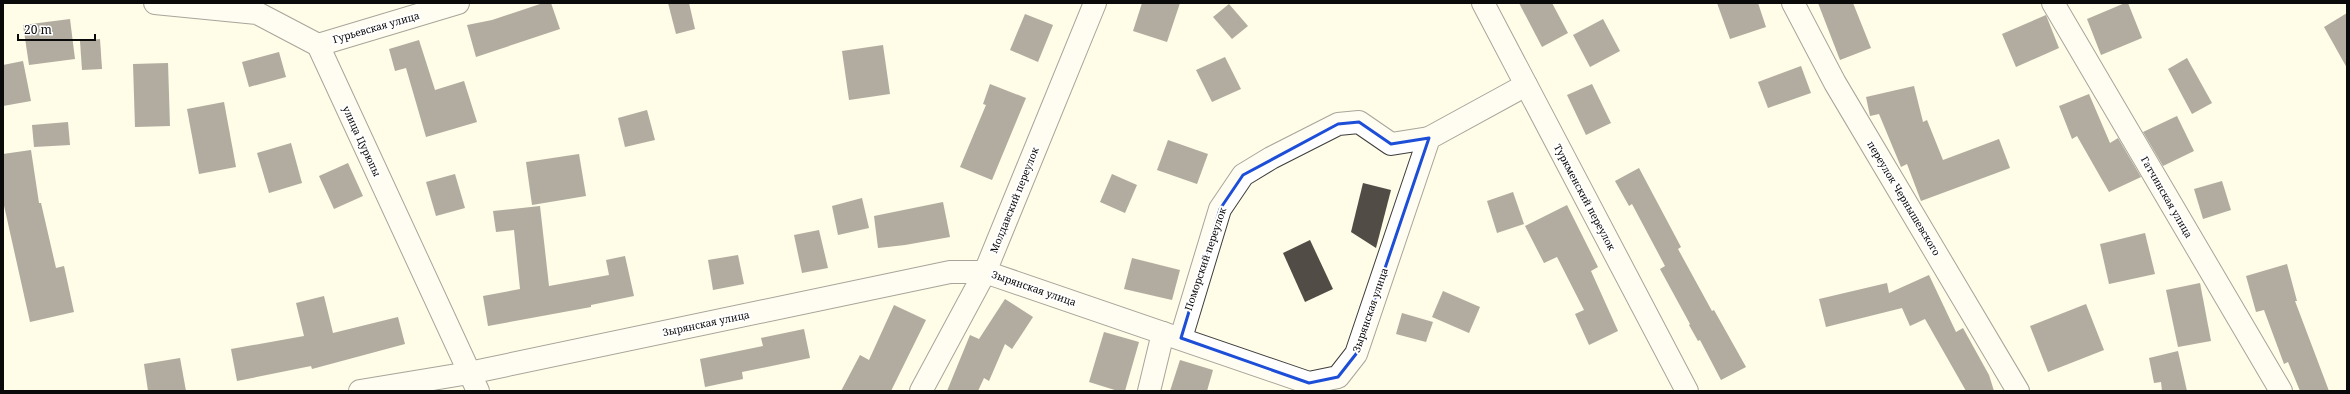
<svg xmlns="http://www.w3.org/2000/svg" width="2350" height="394" font-family="'Noto Serif',serif">
<rect width="100%" height="100%" fill="#fffce7"/>
<!-- building -->
<g fill="#524c47">
<path d="M543,3H551L560,29L476,57L467,25L492,20Z"/>
<path d="M668,3H689L695,29L676,34Z"/>
<path d="M1142,3H1180L1167,42L1133,31Z"/>
<path d="M1519,3H1552L1568,33L1542,47Z"/>
<path d="M1717,3H1758L1766,27L1730,39Z"/>
<path d="M1818,3H1853L1871,48L1840,60Z"/>
<path d="M2125,3H2128L2142,38L2101,55L2087,19Z"/>
<path d="M1229,4L1248,26L1232,39L1213,17Z"/>
<path d="M2347,13V68L2324,27Z"/>
<path d="M1025,14L1053,25L1038,62L1010,50Z"/>
<path d="M2046,15L2059,48L2016,67L2002,34Z"/>
<path d="M70,19L75,59L29,65L23,25Z"/>
<path d="M1603,19L1620,51L1590,67L1573,35Z"/>
<path d="M100,39L102,69L82,70L80,41Z"/>
<path d="M419,40L435,90L464,81L477,122L426,137L406,68L395,71L389,49Z"/>
<path d="M883,45L890,94L849,100L842,51Z"/>
<path d="M279,52L286,77L249,87L242,62Z"/>
<path d="M1225,57L1241,89L1212,102L1196,70Z"/>
<path d="M2187,58L2212,103L2192,114L2168,69Z"/>
<path d="M23,61L31,101L3,106V65Z"/>
<path d="M168,63L170,126L135,127L133,64Z"/>
<path d="M1801,66L1811,93L1768,108L1758,82Z"/>
<path d="M990,84L1026,98L992,180L960,167L986,105L983,104Z"/>
<path d="M1592,84L1611,123L1586,135L1567,95Z"/>
<path d="M1914,86L1923,122L1927,120L1943,160L1999,139L2010,168L1921,201L1907,164L1901,167L1879,114L1870,116L1866,97Z"/>
<path d="M2089,94L2110,143L2118,138L2141,177L2109,192L2077,136L2072,139L2059,106Z"/>
<path d="M224,102L236,167L199,174L187,109Z"/>
<path d="M647,110L655,140L625,147L618,118Z"/>
<path d="M2177,116L2194,151L2163,166L2143,132Z"/>
<path d="M68,122L70,145L34,147L32,125Z"/>
<path d="M1168,140L1208,154L1197,184L1157,170Z"/>
<path d="M291,143L302,183L269,193L257,153Z"/>
<path d="M31,150L39,203H41L56,268L64,266L74,312L30,322L3,201V154Z"/>
<path d="M579,154L586,196L532,205L526,162Z"/>
<path d="M348,163L363,196L334,209L319,176Z"/>
<path d="M1639,168L1681,247L1678,249L1712,311L1714,310L1746,367L1721,380L1700,340L1698,341L1689,325L1690,324L1660,269L1665,266L1632,204L1629,206L1615,181Z"/>
<path d="M455,174L465,208L436,216L426,182Z"/>
<path d="M1112,174L1137,185L1125,213L1100,202Z"/>
<path d="M2222,181L2231,210L2203,219L2194,189Z"/>
<path d="M1363,183L1391,190L1376,248L1351,232Z"/>
<path d="M1513,192L1524,224L1497,233L1487,201Z"/>
<path d="M862,198L869,228L838,235L832,206Z"/>
<path d="M943,202L950,237L905,245L878,248L874,216Z"/>
<path d="M1567,205L1598,267L1591,271L1618,331L1589,345L1575,314L1584,310L1557,257L1544,263L1525,226Z"/>
<path d="M540,206L549,286L609,275L606,260L625,256L634,296L591,305V307L488,326L483,296L520,289L514,230L496,232L493,211Z"/>
<path d="M819,230L828,268L802,273L794,235Z"/>
<path d="M2145,233L2155,274L2109,284L2100,244Z"/>
<path d="M1310,240L1333,289L1305,302L1283,253Z"/>
<path d="M738,255L744,284L713,290L708,260Z"/>
<path d="M1132,258L1180,270L1172,300L1124,289Z"/>
<path d="M2287,264L2297,301H2295L2329,391H2300L2288,362L2284,364L2264,310L2256,312L2246,276Z"/>
<path d="M1929,275L1956,332L1963,328L1989,375L1994,391H1966L1925,319L1910,326L1902,308L1826,327L1819,299L1887,283L1889,293Z"/>
<path d="M2200,283L2211,341L2178,347L2166,290Z"/>
<path d="M1443,291L1480,307L1469,333L1432,317Z"/>
<path d="M324,296L333,333L398,317L405,344L312,369L311,366L237,381L231,349L304,336L296,303Z"/>
<path d="M1005,299L1033,317L1012,349L1005,344L989,381L984,378L978,391H947L970,335L979,339Z"/>
<path d="M2086,304L2104,350L2048,372L2030,326Z"/>
<path d="M894,305L926,320L891,391H841L860,355L869,360Z"/>
<path d="M1402,313L1433,322L1426,342L1396,334Z"/>
<path d="M804,329L810,358L742,372L743,379L705,387L700,359L763,346L761,338Z"/>
<path d="M1104,332L1139,342L1125,391H1118L1089,382Z"/>
<path d="M2178,351L2187,391H2162L2161,382L2154,383L2149,358Z"/>
<path d="M180,358L186,391H148L144,364Z"/>
<path d="M1180,360L1213,370L1207,391H1170Z"/>
</g>
<g fill="none" stroke-linecap="round" stroke-linejoin="round">
<!-- minor casing -->
<g stroke="#3d3d3d" stroke-width="24">
<g id="minor">
<path d="M155,3L257,13L318,45L478,391"/>
<path d="M1483,3L1687,391"/>
<path d="M1793,3L1835,83L2018,391"/>
<path d="M2053,3L2281,391"/>
<path d="M318,45L458,3"/>
<path d="M1181,338L1220,209L1243,175L1271,158L1338,124L1359,122L1391,144L1429,138"/>
<path d="M360,391L469,373L950,272H985L1309,383L1338,377L1356,354L1429,138L1526,85"/>
<path d="M921,391L985,272L1095,3"/>
<path d="M1149,391L1163,333"/>
</g>
</g>
<!-- minor -->
<use href="#minor" stroke="#fff" stroke-width="22"/>
</g>
<!-- marked area -->
<path d="M0 0H2350V394H0ZM1359,122L1391,144L1429,138L1356,354L1338,377L1309,383L1181,338L1220,209L1243,175L1338,124Z" fill="#fffce7" fill-opacity=".55" fill-rule="evenodd"/>
<path fill="none" stroke="#1d4ed8" stroke-width="3" stroke-linejoin="round" d="M1359,122L1391,144L1429,138L1356,354L1338,377L1309,383L1181,338L1220,209L1243,175L1338,124Z"/>
<g text-anchor="middle" dominant-baseline="central" stroke-width="4" stroke-linejoin="round" paint-order="stroke">
<!-- street labels -->
<g font-size="10" fill="#0a0a0a" stroke="#fff">
<text transform="translate(376 27) rotate(-16)">Гурьевская улица</text>
<text transform="translate(362 141) rotate(65)">улица Цурюпы</text>
<text transform="translate(1585 197) rotate(62)">Туркменский переулок</text>
<text transform="translate(2167 197) rotate(60)">Гатчинская улица</text>
<text transform="translate(1904 198) rotate(59)">переулок Чернышевского</text>
<text transform="translate(1014 200) rotate(-68)">Молдавский переулок</text>
<text transform="translate(1205 259) rotate(-71)">Поморский переулок</text>
<text transform="translate(1034 288) rotate(19)">Зырянская улица</text>
<text transform="translate(1370 310) rotate(-71)">Зырянская улица</text>
<text transform="translate(706 323) rotate(-12)">Зырянская улица</text>
</g>
</g>
<!-- border -->
<rect width="2350" height="394" fill="none" stroke="#0a0a0a" stroke-width="8"/>
<!-- scale -->
<path d="M18 34v6h77v-6" fill="none" stroke="#0a0a0a" stroke-width="2"/>
<text x="24" y="34" font-size="12" fill="#0a0a0a" stroke="#ffffff" stroke-width="3" paint-order="stroke">20 m</text>
</svg>
